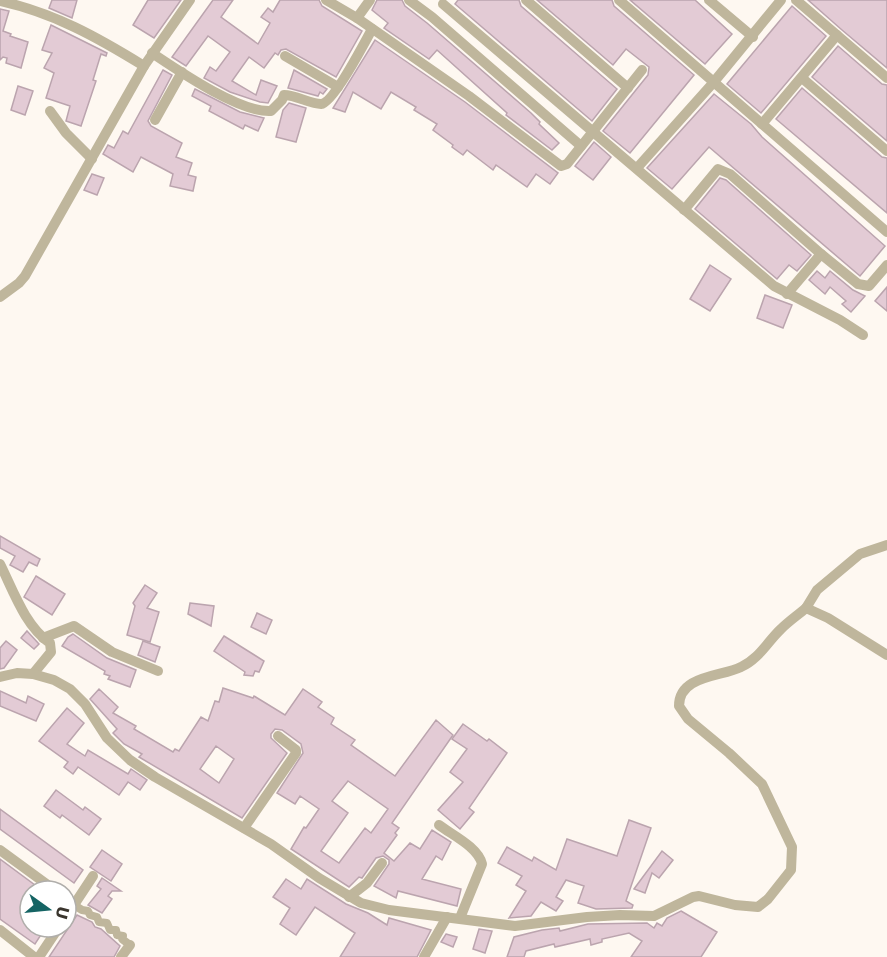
<svg xmlns="http://www.w3.org/2000/svg" width="887" height="957" font-family="'DejaVu Sans',sans-serif">
<rect width="100%" height="100%" fill="#fef8f1"/>
<!-- building -->
<g fill="#e3cbd5" stroke="#bba4ae" stroke-width="1.5" fill-rule="evenodd">
<path d="M52,0H77L72,18L49,8Z"/>
<path d="M148,0H181L154,38L133,25Z"/>
<path d="M213,0H233L221,17L258,44L270,23L261,17L268,8L273,12L280,0H319L322,6L362,31L336,77L286,49L281,50L278,55L275,53L264,68L249,57L232,81L256,95L261,80L277,86L268,103L260,102L230,92L204,78L210,67L216,71L230,52L208,36L186,66L172,57Z"/>
<path d="M377,0H402L405,6L427,23L531,113L540,122L539,124L559,143L552,150L506,115L507,113L437,50L429,59L384,28L388,23L372,10Z"/>
<path d="M458,0H519L521,6L617,89L592,121L455,4Z"/>
<path d="M537,0H612L614,6L694,75L630,153L603,131L648,75L649,67L626,49L613,65Z"/>
<path d="M630,0H695L732,34L705,64Z"/>
<path d="M808,0H887V68L842,30Z"/>
<path d="M792,6L826,36L761,113L727,84Z"/>
<path d="M0,9L9,11L3,31L11,34L10,36L28,42L21,68L6,63L7,58L3,57L0,60Z"/>
<path d="M51,25L107,53L106,56L101,54L93,80L96,81L81,126L66,121L70,106L46,98L54,73L44,68L52,53L42,50Z"/>
<path d="M375,40L465,102L558,173L550,184L536,174L527,187L496,165L493,170L467,150L463,155L452,147L453,145L433,130L437,124L414,110L416,107L391,92L381,109L353,92L345,112L333,108Z"/>
<path d="M838,46L882,84L887,85V141L812,77Z"/>
<path d="M163,70L172,75L148,121L151,126L182,143L176,157L192,163L188,175L196,177L193,191L170,186L173,174L141,157L133,172L103,154L108,145L114,148L123,131L128,134Z"/>
<path d="M294,70L327,89L323,94L320,92L318,96L288,88Z"/>
<path d="M18,86L33,91L25,115L11,110Z"/>
<path d="M802,88L882,157L887,158V213L776,119Z"/>
<path d="M195,89L240,112L264,118L258,131L245,125L243,129L209,111L211,106L192,96Z"/>
<path d="M714,94L751,124L762,137L885,246L860,276L709,147L672,189L647,168Z"/>
<path d="M289,103L306,108L296,142L276,137L283,110Z"/>
<path d="M594,142L611,157L593,180L575,166Z"/>
<path d="M92,174L104,178L97,195L84,190Z"/>
<path d="M720,178L726,180L811,255L797,271L789,265L777,279L695,209Z"/>
<path d="M710,265L731,279L710,311L690,299Z"/>
<path d="M817,271L825,278L830,271L853,290L865,296L851,312L842,304L846,301L830,287L825,294L809,280Z"/>
<path d="M887,287V311L875,301Z"/>
<path d="M765,295L792,305L783,328L757,318Z"/>
<path d="M0,536L40,559L37,566L29,562L23,572L10,565L15,556L0,548Z"/>
<path d="M36,576L65,594L52,615L24,597Z"/>
<path d="M145,585L157,593L147,608L159,612L150,642L127,635L135,606L133,603Z"/>
<path d="M190,603L214,606L211,626L188,614Z"/>
<path d="M257,613L272,620L266,634L251,627Z"/>
<path d="M27,631L39,644L34,649L21,638Z"/>
<path d="M73,634L107,658L136,670L130,687L108,679L110,676L104,674L105,671L62,646L68,637Z"/>
<path d="M224,636L264,661L259,672L255,671L253,676L244,675L245,672L214,651Z"/>
<path d="M6,641L17,650L4,668L0,669V648Z"/>
<path d="M143,641L160,647L155,662L138,655Z"/>
<path d="M223,688L253,698L254,696L285,715L303,689L322,702L318,707L334,718L331,724L355,740L351,745L395,776L436,720L453,735L392,823L399,828L395,833L397,835L384,853L394,861L410,843L420,849L432,830L451,842L442,860L436,856L422,879L461,889L457,906L398,891L396,898L374,886L389,864V860L383,856L376,858L362,878L359,877L349,887L291,849L304,827L306,828L319,809L300,796L295,804L277,793L303,753L301,744L282,730L275,729L271,734V738L287,753L242,818L139,757L142,754L124,744L113,733L117,729L90,699L99,689L118,707L113,713L136,726L134,729L173,752L175,749L179,751L201,717L208,721L215,701L219,702ZM216,746L234,759L219,783L200,769ZM348,781L388,809L371,833L365,828L339,863L321,851L348,813L332,801Z"/>
<path d="M0,691L26,703L28,696L44,704L36,721L0,706Z"/>
<path d="M67,708L84,723L67,744L85,756L88,750L128,774L131,769L147,780L140,790L128,782L119,795L78,767L73,774L64,767L68,762L39,741Z"/>
<path d="M463,724L487,741L489,739L507,753L469,808L474,812L460,829L438,810L463,782L450,772L467,749L452,739Z"/>
<path d="M56,790L83,810L85,807L101,819L89,835L62,815L60,818L44,806Z"/>
<path d="M0,809L83,870L74,883L0,829Z"/>
<path d="M629,820L651,828L626,901L633,905L632,908L596,909L578,903L584,886L566,880L556,897L563,901L556,911L541,902L531,916L509,918L526,891L516,885L522,876L498,863L507,847L532,861L534,857L556,870L567,839L617,856Z"/>
<path d="M102,850L122,864L111,881L90,867Z"/>
<path d="M662,851L673,860L659,878L652,873L645,893L634,889Z"/>
<path d="M0,859L43,891H30V927H46L35,944L0,919Z"/>
<path d="M102,878L121,891H112L108,896L112,899L102,913L88,905L101,889L97,886Z"/>
<path d="M286,879L301,889L307,879L346,904L368,913L387,925L389,918L431,930L417,957H340L355,933L315,907L296,935L280,924L290,908L273,897Z"/>
<path d="M681,911L717,932L701,957H631L642,941L629,933L602,939V942L591,945L590,939L555,947L554,944L526,951L524,957H507L514,937L542,930L559,928L560,931L588,924L647,923L654,928L657,923L662,926L667,918Z"/>
<path d="M77,915L92,922L95,927L101,929L120,946L114,957H49Z"/>
<path d="M479,929L492,931L485,953L473,949Z"/>
<path d="M446,934L457,937L453,947L441,942Z"/>
</g>
<g fill="none" stroke-linecap="round" stroke-linejoin="round">
<!-- pedestrian -->
<path stroke="#bfb69c" stroke-width="8" d="M74,905L82,910L88,911L90,915L97,917L99,922L107,923L110,930H116L117,935L123,936L122,939L130,945"/>
<!-- minor -->
<g stroke="#bfb69c" stroke-width="10">
<path d="M326,0L357,18L469,96L561,166L567,164L642,70"/>
<path d="M409,0L432,17L581,146"/>
<path d="M526,0L628,88"/>
<path d="M619,0L887,232"/>
<path d="M709,0L753,37"/>
<path d="M796,0L887,78"/>
<path d="M0,1C54,13 97,37 144,66"/>
<path d="M443,4L774,286L840,320L863,335"/>
<path d="M357,18L370,0"/>
<path d="M152,53C179,71 240,113 271,111L282,100L284,95C296,95 310,104 321,104C333,103 365,42 372,29"/>
<path d="M285,56L338,87"/>
<path d="M802,78L887,151"/>
<path d="M50,111L66,133L92,159"/>
<path d="M155,120L182,72"/>
<path d="M762,124L837,35"/>
<path d="M637,168L713,83L781,0"/>
<path d="M684,210L718,169L730,174L821,254L858,284L869,286L887,265"/>
<path d="M787,294L821,254"/>
<path d="M0,297L19,283L25,276L144,66L190,0"/>
<path d="M0,564C13,590 25,626 50,643L51,652L33,674"/>
<path d="M806,608L817,590L860,554L887,545"/>
<path d="M43,638L74,626L112,652L158,671"/>
<path d="M0,677L17,673L33,674L54,680L70,689L85,704L107,738L130,760L155,777L271,844L319,878L361,903L389,910L515,926L587,917L620,915L654,916L693,897L699,896L735,905L758,907L768,899L791,870L792,847L762,784L729,753L688,719L679,706C679,675 721,677 741,667C759,659 768,641 781,629C789,621 798,615 806,608L828,618L887,655"/>
<path d="M439,825C452,835 478,847 482,864L460,918"/>
<path d="M244,828L296,753V750L278,736"/>
<path d="M0,850L56,891"/>
<path d="M349,897L367,883L382,863"/>
<path d="M66,917L93,876"/>
<path d="M0,930L34,957"/>
<path d="M39,957L59,927"/>
<path d="M121,957L130,945"/>
<path d="M424,957L447,917"/>
</g>
</g>
<!-- north arrow -->
<g transform="translate(48 909) rotate(105)"><circle r="28" fill="#ffffff" stroke="#b0aeab" stroke-width="1.5"/>
<path d="M0-4.5L10 22L0 15L-10 22Z" fill="#156464"/>
<text y="-9" font-size="16" font-weight="bold" text-anchor="middle" fill="#3a352d">U</text>
</g>
</svg>
